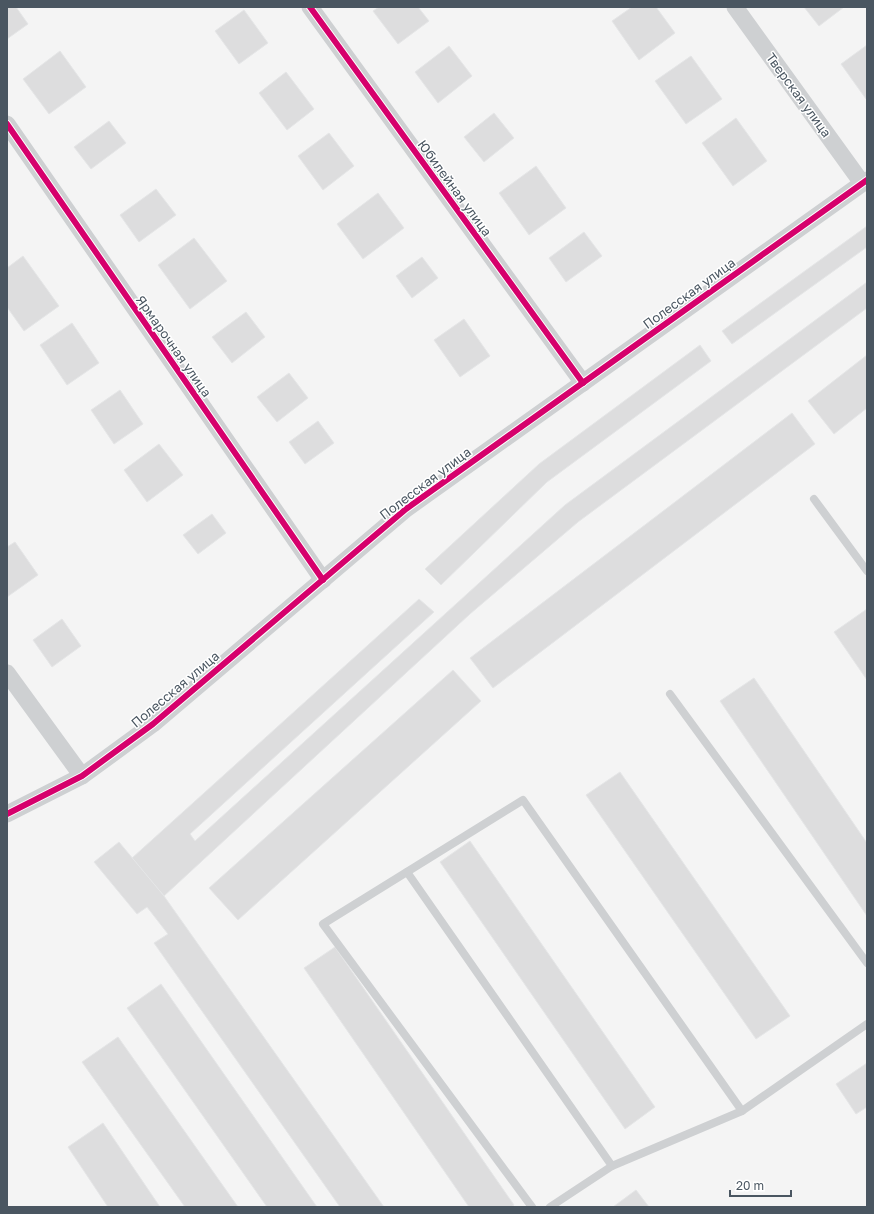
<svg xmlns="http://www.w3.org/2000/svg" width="874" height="1214" font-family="'Golos Text',sans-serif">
<rect width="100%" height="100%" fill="#f4f4f4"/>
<!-- building -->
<g fill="#ddddde" stroke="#e5e6e7">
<path d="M7,7H16L28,24L7,39Z"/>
<path d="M379,7H418L429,21L398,44L373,11Z"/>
<path d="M632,7H656L675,33L639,60L612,21Z"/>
<path d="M804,7H844L819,26Z"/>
<path d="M244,10L268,43L239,64L215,31Z"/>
<path d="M867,45V97L866,99L841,64Z"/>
<path d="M449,46L472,76L438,103L415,72Z"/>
<path d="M60,51L86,87L49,114L23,79Z"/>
<path d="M691,56L722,99L686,124L655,81Z"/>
<path d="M286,72L314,109L287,130L259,93Z"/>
<path d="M494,113L514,138L484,162L464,137Z"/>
<path d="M736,118L767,161L733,186L702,143Z"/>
<path d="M109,121L126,143L91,169L74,147Z"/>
<path d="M329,133L354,166L323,190L298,156Z"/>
<path d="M536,166L566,208L529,235L499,193Z"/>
<path d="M156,189L176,215L139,242L120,215Z"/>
<path d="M378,193L404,228L363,259L337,224Z"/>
<path d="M867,226V247L732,344L722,331Z"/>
<path d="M584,232L602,256L566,282L549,258Z"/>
<path d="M194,238L227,281L190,309L158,265Z"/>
<path d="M23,256L59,306L24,331L7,307V268Z"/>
<path d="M422,257L438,278L412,298L396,276Z"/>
<path d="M867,282V308L578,522L470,614L164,896L132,858L419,599L434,612L190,834L195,841L565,505Z"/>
<path d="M246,312L265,337L232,363L212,337Z"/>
<path d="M464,319L490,356L460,377L434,340Z"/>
<path d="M72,323L99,363L67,385L40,345Z"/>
<path d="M700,345L711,361L547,482L441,585L425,569L539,464Z"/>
<path d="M867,355V408L834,434L808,401Z"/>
<path d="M289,373L308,398L277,422L257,397Z"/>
<path d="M120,390L143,424L114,444L91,410Z"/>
<path d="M792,413L815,444L493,688L470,658Z"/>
<path d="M318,421L334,443L305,464L289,442Z"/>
<path d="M159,444L183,475L147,502L124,470Z"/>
<path d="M212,514L226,533L198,554L183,535Z"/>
<path d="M15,542L38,575L7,597V547Z"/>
<path d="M867,609V680L834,632Z"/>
<path d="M62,619L81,646L52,667L33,640Z"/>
<path d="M453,670L481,701L238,920L209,888Z"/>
<path d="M754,678L867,843V916L720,701Z"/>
<path d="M620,772L790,1016L756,1039L586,795Z"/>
<path d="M470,841L655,1107L625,1129L440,862Z"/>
<path d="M119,842L164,896L384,1207H340L154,943L168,934L147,907L137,914L94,862Z"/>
<path d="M335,947L514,1205L511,1207H469L304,968Z"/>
<path d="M161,984L317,1207H267L127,1008Z"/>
<path d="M118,1037L238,1207H185L82,1062Z"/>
<path d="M867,1063V1107L856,1114L836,1084Z"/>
<path d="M103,1123L160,1207H108L68,1147Z"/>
<path d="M636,1190L649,1207H613Z"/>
</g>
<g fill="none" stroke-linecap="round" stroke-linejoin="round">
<!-- lane -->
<g stroke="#ced0d2" stroke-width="8">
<path d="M814,499L867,571"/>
<path d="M670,694L867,963"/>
<path d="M407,872L612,1166L550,1207"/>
<path d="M612,1166L742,1111"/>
<path d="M532,1207L323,924L523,800L742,1111L867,1024"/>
</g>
<!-- street -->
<g stroke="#ced0d2" stroke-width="17">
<path d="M310,7L583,383"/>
<path d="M735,7L862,183"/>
<path d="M7,124L323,580"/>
<path d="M7,673L82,776"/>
<path d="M7,814L82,776L153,724L406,509L867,180"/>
</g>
<!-- cycleway casing -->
<g stroke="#fff" stroke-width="8">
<g id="cycleway">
<path d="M310,7L583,383"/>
<path d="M7,124L323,580"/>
<path d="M7,814L82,776L153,724L406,509L867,180"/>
</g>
</g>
<!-- cycleway -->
<use href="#cycleway" stroke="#d6006c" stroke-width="6"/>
</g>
<g text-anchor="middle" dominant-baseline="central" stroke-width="3" stroke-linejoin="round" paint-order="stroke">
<!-- street labels -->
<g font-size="13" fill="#4a5661" stroke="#fff">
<text transform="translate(799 95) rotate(54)">Тверская улица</text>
<text transform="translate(455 188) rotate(54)">Юбилейная улица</text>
<text transform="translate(689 293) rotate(-36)">Полесская улица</text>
<text transform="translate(174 346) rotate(55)">Ярмарочная улица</text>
<text transform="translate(425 483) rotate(-37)">Полесская улица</text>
<text transform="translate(175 689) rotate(-40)">Полесская улица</text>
</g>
</g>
<!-- border -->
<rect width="874" height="1214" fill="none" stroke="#4a5661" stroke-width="16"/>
<!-- scale -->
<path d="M730 1190v6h61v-6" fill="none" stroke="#4a5661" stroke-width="2"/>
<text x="736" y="1190" font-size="12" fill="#4a5661" stroke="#ffffff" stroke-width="3" paint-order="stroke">20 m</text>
</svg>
